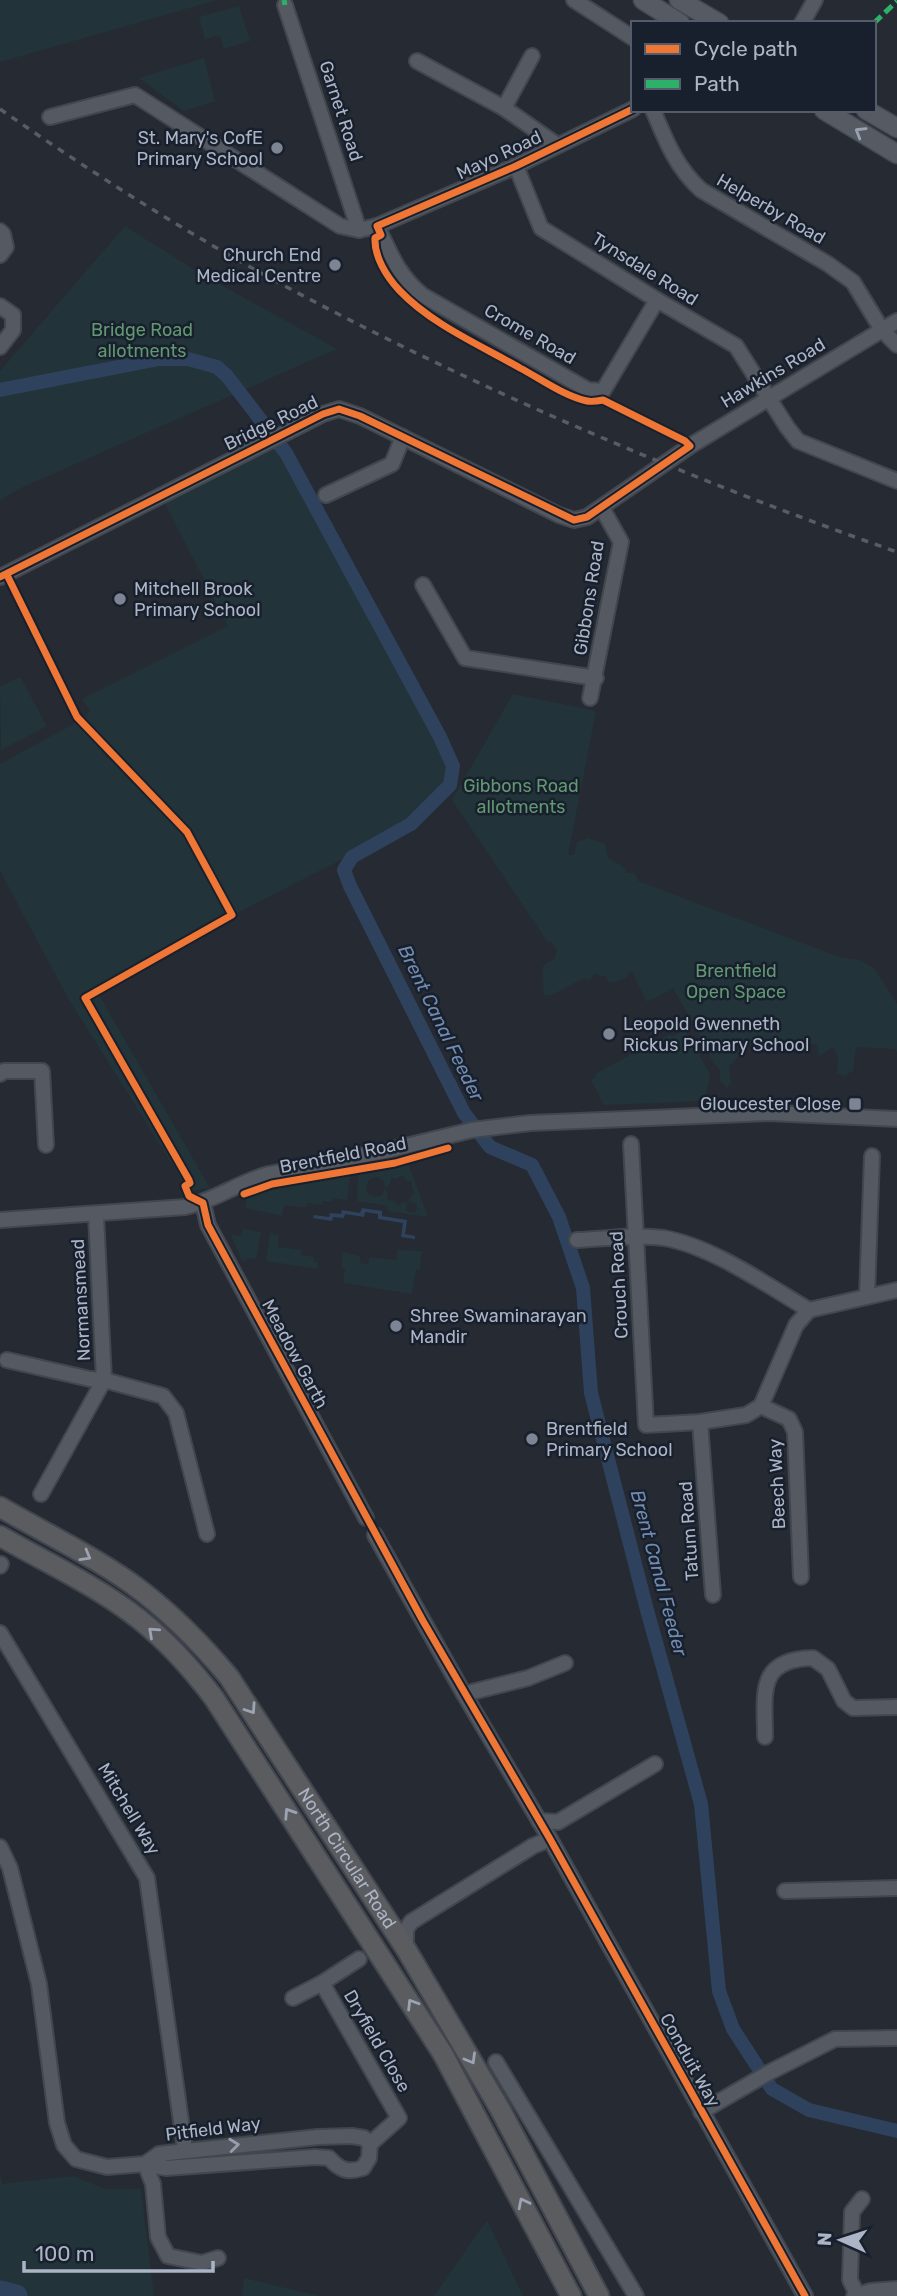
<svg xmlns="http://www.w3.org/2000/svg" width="897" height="2296" font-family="Rubik,sans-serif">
<rect width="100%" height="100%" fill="#252a33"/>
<!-- green -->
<g fill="#223439" fill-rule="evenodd">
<path d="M0,0H217L0,62Z"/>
<path d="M239,6L250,41L224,49L220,35L205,39L199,17Z"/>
<path d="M204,58L215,101L184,111L139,78Z"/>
<path d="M125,226L203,275L337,349L23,487L0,500V371Z"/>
<path d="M279,440L291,454L458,766L444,786L408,822L335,863L239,912L99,995L210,1188L189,1191L68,998L0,871V764L81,720L90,711L82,699L228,626L163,500Z"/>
<path d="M20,677L47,726L1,750L0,687Z"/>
<path d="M513,694L596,711L568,855H574L577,842L588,838L605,844L608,858L622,866L627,873H634L638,881L842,958L860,960L874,968L897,1004V1053L895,1049L856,1047L853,1071L844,1076L837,1073L838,1057L833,1047L819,1056L816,1044L793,1043L790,1046C771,1048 753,1040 735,1046L739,1056L729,1067L731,1083L727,1088L720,1081V1070L710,1058L708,1047L702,1044V1039L673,988L647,1002L632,972L628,973L627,978L609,983L605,975L602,977L595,973L590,980L584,978L552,995H543C545,985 541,977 543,966L555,958L557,950L550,941L549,944L452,800Z"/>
<path d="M685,1030L710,1074L705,1101L604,1105L591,1080L596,1077L595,1074L670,1034L672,1037Z"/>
<path d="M408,1163L428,1217L387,1211L388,1206L357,1201L358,1173ZM402,1175L406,1180L412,1182V1188L415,1193L410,1197L409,1202L417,1203L416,1212L411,1213L407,1211L406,1206L408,1203L403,1202L398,1206L394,1201L387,1200L388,1194L385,1189L382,1195L374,1197L367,1193L366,1186L370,1179L378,1177L384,1181L385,1188L390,1184L391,1178L397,1179Z"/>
<path d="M350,1174L347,1200L333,1198L332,1202L323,1201L322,1205L308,1203L307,1208L284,1205L282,1216L245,1208L247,1196L258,1192Z"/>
<path d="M244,1229L261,1232L256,1259L249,1258L242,1262L231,1235L240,1236Z"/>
<path d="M270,1233L279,1235L278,1247L301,1250V1255L314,1257V1262H318L317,1269L266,1261Z"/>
<path d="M398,1250L422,1251L420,1269H416L412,1294L343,1283L345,1269L341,1268L343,1252L360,1256V1263L368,1264L369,1257L396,1260Z"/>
<path d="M0,2172L2,2184L73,2176L105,2189H141L154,2296H0Z"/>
<path d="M487,2220L523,2296H434Z"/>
<path d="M244,2278L319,2296H242Z"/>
</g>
<!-- water -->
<path fill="#2f425d" d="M362,1208L382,1211V1216L407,1220L405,1234L415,1236V1239L401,1237L403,1223L378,1219V1214L365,1212L364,1217L345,1214L344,1218L333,1217L332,1221L313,1218L314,1215L329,1217L330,1213L341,1214L342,1210L360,1213Z"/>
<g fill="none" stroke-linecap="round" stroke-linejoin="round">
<!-- canal -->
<path stroke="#2f425d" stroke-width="14" d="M0,390L159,359H188L217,367L227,376L286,453L440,737L453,766L450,785L411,824L352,857L344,870L350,886L464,1113L490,1147L532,1165L559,1217L583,1288L591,1393L647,1610L701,1804L719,1991L733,2029L772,2089L809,2110L897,2131"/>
<!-- river -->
<path stroke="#2f425d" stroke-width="23" d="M0,2292L16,2296"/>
<!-- minor casing -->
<g stroke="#42464e" stroke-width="18">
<g id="minor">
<path d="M574,0L633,38"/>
<path d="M285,5L359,230"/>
<path d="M802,23L815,0"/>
<path d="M417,61L504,108L557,145"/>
<path d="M504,108L532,56"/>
<path d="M653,110C666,141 676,167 701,190L828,264L853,282L882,330L897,345"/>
<path d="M50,117L135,95L340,226L359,230L377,226L516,166L633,109"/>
<path d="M516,166L541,228L657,300L736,346L787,427L798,441L897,481"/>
<path d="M377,226C391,254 397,274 422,295L588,390L603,391L657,300"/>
<path d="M0,231L3,234L6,247L0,255"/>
<path d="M0,306L13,315V330L0,347"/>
<path d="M326,495L392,464L403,437"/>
<path d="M0,577L323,414L339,409L360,416L559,515L574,520L587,517L690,446L897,321"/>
<path d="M423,585L465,658L596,678"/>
<path d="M590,698L621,542L602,508"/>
<path d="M0,1074L4,1071H42L46,1145"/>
<path d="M631,1144L646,1425L700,1422L746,1415L761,1406L796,1325L809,1310"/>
<path d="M203,1203L208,1225L366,1518"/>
<path d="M0,1220L185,1207C214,1201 239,1182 269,1174L385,1151L472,1130L530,1123L768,1113L897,1119"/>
<path d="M577,1240C605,1239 636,1234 664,1238C711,1246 767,1285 809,1310"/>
<path d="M867,1296L872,1156"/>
<path d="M809,1310L897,1290"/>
<path d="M7,1360L90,1379L104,1380L163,1396L176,1413L207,1534"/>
<path d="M761,1406L789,1419L795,1432L801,1577"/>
<path d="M700,1422L713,1595"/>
<path d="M41,1494L104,1380L96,1215"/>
<path d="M375,1535L464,1694L550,1839L805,2296"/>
<path d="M0,1566L1,1564"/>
<path d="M0,1633L147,1878L185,2150"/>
<path d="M464,1694L528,1678L565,1663"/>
<path d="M765,1737C765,1694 756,1659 813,1658L828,1669L844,1701L853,1708L897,1707"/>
<path d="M539,1821L558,1822L655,1764"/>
<path d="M0,1847L10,1868L39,1984L57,2123L64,2145L76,2159L107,2167L145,2164L159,2154L318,2137L352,2136L364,2138L370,2144L369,2158L363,2168C347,2173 340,2170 329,2158L315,2157L166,2168L145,2164"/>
<path d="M785,1891L897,1888"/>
<path d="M406,1949V1930L411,1922L533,1846L550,1839"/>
<path d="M322,1983L399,2118L370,2144"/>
<path d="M293,1998L322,1983L359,1959"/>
<path d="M496,2062L636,2296"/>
<path d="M701,2112L770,2072L835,2039L897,2038"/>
<path d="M145,2164L153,2184L158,2237L168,2256L202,2263L218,2258"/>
<path d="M857,2294L850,2280L852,2212L862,2199"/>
<path d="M854,2296L871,2291L897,2289"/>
</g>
</g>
<!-- major casing -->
<g stroke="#424750" stroke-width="21">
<g id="major">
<path d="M643,0L680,23"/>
<path d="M679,0L719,23"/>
<path d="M824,110L897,154"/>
<path d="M866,110L897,128"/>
</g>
</g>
<!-- highway casing -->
<g stroke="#41464f" stroke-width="23">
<g id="highway">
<path id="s1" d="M0,1507C48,1535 100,1559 144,1593C176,1618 203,1646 229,1677L406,1949L500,2109L599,2296"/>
<path d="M0,1536C47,1563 97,1586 139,1619C168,1642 192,1669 214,1698L443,2054L571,2296"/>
</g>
</g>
<!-- minor -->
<use href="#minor" stroke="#545962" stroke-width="14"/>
<!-- major -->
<use href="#major" stroke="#565b63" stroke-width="18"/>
<!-- highway -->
<use href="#highway" stroke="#5a5c60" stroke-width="19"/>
<!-- rail -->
<path stroke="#585c64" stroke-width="3.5" stroke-dasharray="7 7" stroke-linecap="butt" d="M0,109C101,179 205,245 315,302C502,400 698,482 897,552"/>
<!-- quiet -->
<g stroke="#2db169" stroke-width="5" stroke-dasharray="10 5" stroke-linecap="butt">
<path d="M284,0L285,5"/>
<path d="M874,23L897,1"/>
</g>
<!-- cycleway casing -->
<g stroke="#18202d" stroke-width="11">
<g id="cycleway">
<path d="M7,575L77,717L187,832L232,915L85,998L189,1180L190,1183L185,1186L189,1196L203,1203L208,1225L423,1621L550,1839L805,2296"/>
<path d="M0,577L323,414L339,409L360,416L574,520L587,517L690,446L685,441L603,400C598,401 592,402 587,401C564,396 541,379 520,368C480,345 431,324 399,290C386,276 374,256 375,238L381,235L377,226L516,166L633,109"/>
<path d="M244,1194L272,1184L395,1163L448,1148"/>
</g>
</g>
<!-- cycleway -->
<use href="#cycleway" stroke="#f07635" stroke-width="7"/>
</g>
<!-- one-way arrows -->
<defs><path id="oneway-chevron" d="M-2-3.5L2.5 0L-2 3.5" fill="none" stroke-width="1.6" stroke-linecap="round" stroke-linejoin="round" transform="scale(1.75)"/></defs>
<use stroke="#9ba3b2" href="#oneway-chevron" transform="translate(860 132) rotate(-149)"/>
<g stroke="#9ca3b2">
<use href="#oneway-chevron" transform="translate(86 1556) rotate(30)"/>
<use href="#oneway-chevron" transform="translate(153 1632) rotate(-138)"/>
<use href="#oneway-chevron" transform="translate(251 1709) rotate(56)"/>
<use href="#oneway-chevron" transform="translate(289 1813) rotate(-123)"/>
<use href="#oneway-chevron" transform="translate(412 2004) rotate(-122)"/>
<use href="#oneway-chevron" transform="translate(471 2059) rotate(60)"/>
<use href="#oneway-chevron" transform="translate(523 2203) rotate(-117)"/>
</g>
<use stroke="#969ead" href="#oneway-chevron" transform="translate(234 2145) rotate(-6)"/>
<!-- markers -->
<g fill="#7d8493" stroke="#18202d" stroke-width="2.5">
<circle cx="277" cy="148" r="7"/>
<circle cx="335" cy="265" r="7"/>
<circle cx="120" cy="599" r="7"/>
<circle cx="609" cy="1034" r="7"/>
<rect x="848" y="1097" width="14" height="14" rx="3.5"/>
<circle cx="396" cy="1326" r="7"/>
<circle cx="532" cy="1439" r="7"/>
</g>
<g text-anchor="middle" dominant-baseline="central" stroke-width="5" stroke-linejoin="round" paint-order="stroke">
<!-- street labels -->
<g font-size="18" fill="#acb5c6" stroke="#18202d">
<text transform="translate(341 111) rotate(72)">Garnet Road</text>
<text transform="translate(499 155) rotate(-25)">Mayo Road</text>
<text transform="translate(771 209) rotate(30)">Helperby Road</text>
<text transform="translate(645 269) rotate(32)">Tynsdale Road</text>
<text transform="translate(530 334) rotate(30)">Crome Road</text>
<text transform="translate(773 373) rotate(-31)">Hawkins Road</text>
<text transform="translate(271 423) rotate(-26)">Bridge Road</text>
<text transform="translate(589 598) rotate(-81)">Gibbons Road</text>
<text transform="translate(343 1155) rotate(-11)">Brentfield Road</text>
<text transform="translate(619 1285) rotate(-93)">Crouch Road</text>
<text transform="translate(81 1300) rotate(-93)">Normansmead</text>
<text transform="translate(295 1354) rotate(62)">Meadow Garth</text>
<text transform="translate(777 1484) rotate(-93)">Beech Way</text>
<text transform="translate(689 1531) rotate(-94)">Tatum Road</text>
<text transform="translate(129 1809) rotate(59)">Mitchell Way</text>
<text stroke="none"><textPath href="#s1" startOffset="504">North Circular Road</textPath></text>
<text transform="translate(377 2041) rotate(60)">Dryfield Close</text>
<text transform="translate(690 2060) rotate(61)">Conduit Way</text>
<text transform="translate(213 2129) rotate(-7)">Pitfield Way</text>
</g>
<!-- poi labels -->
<g font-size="18" fill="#acb5c6" stroke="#18202d" text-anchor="start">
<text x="263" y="138" text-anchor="end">St. Mary's CofE<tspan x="263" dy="21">Primary School</tspan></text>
<text x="321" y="255" text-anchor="end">Church End<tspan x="321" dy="21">Medical Centre</tspan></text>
<text x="134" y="589">Mitchell Brook<tspan x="134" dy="21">Primary School</tspan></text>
<text x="623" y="1024">Leopold Gwenneth<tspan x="623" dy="21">Rickus Primary School</tspan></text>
<text x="841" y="1104" text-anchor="end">Gloucester Close</text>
<text x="410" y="1316">Shree Swaminarayan<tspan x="410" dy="21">Mandir</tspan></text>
<text x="546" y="1429">Brentfield<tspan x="546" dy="21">Primary School</tspan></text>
</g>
<!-- park labels -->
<g font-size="18" fill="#629871" stroke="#18202d">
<text x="142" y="330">Bridge Road<tspan x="142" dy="21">allotments</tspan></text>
<text x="521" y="786">Gibbons Road<tspan x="521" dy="21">allotments</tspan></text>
<text x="736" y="971">Brentfield<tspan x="736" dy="21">Open Space</tspan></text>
</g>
<!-- water labels -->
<g font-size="19" font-style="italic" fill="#728bb1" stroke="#18202d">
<text transform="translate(441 1023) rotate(64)">Brent Canal Feeder</text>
<text transform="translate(659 1573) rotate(75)">Brent Canal Feeder</text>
</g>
</g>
<!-- legend -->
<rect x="631" y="21" width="245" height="91" fill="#18202d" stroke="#535c6a" stroke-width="2"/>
<rect x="645" y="44" width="35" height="10" fill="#f07635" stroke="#535c6a" stroke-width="2"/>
<text x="694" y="56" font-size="21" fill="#acb5c6">Cycle path</text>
<rect x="645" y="79" width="35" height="10" fill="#2db169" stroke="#535c6a" stroke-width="2"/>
<text x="694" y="91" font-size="21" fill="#acb5c6">Path</text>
<!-- north arrow -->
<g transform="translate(841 2240) rotate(273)" stroke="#18202d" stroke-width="5" paint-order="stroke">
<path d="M0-5L12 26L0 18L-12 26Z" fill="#acb5c6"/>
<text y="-10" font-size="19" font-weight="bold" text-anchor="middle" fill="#acb5c6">N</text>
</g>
<!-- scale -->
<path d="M24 2261v10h189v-10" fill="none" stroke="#acb5c6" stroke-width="3.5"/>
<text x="35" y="2261" font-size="21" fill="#acb5c6" stroke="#18202d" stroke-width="5" paint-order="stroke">100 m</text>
</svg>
